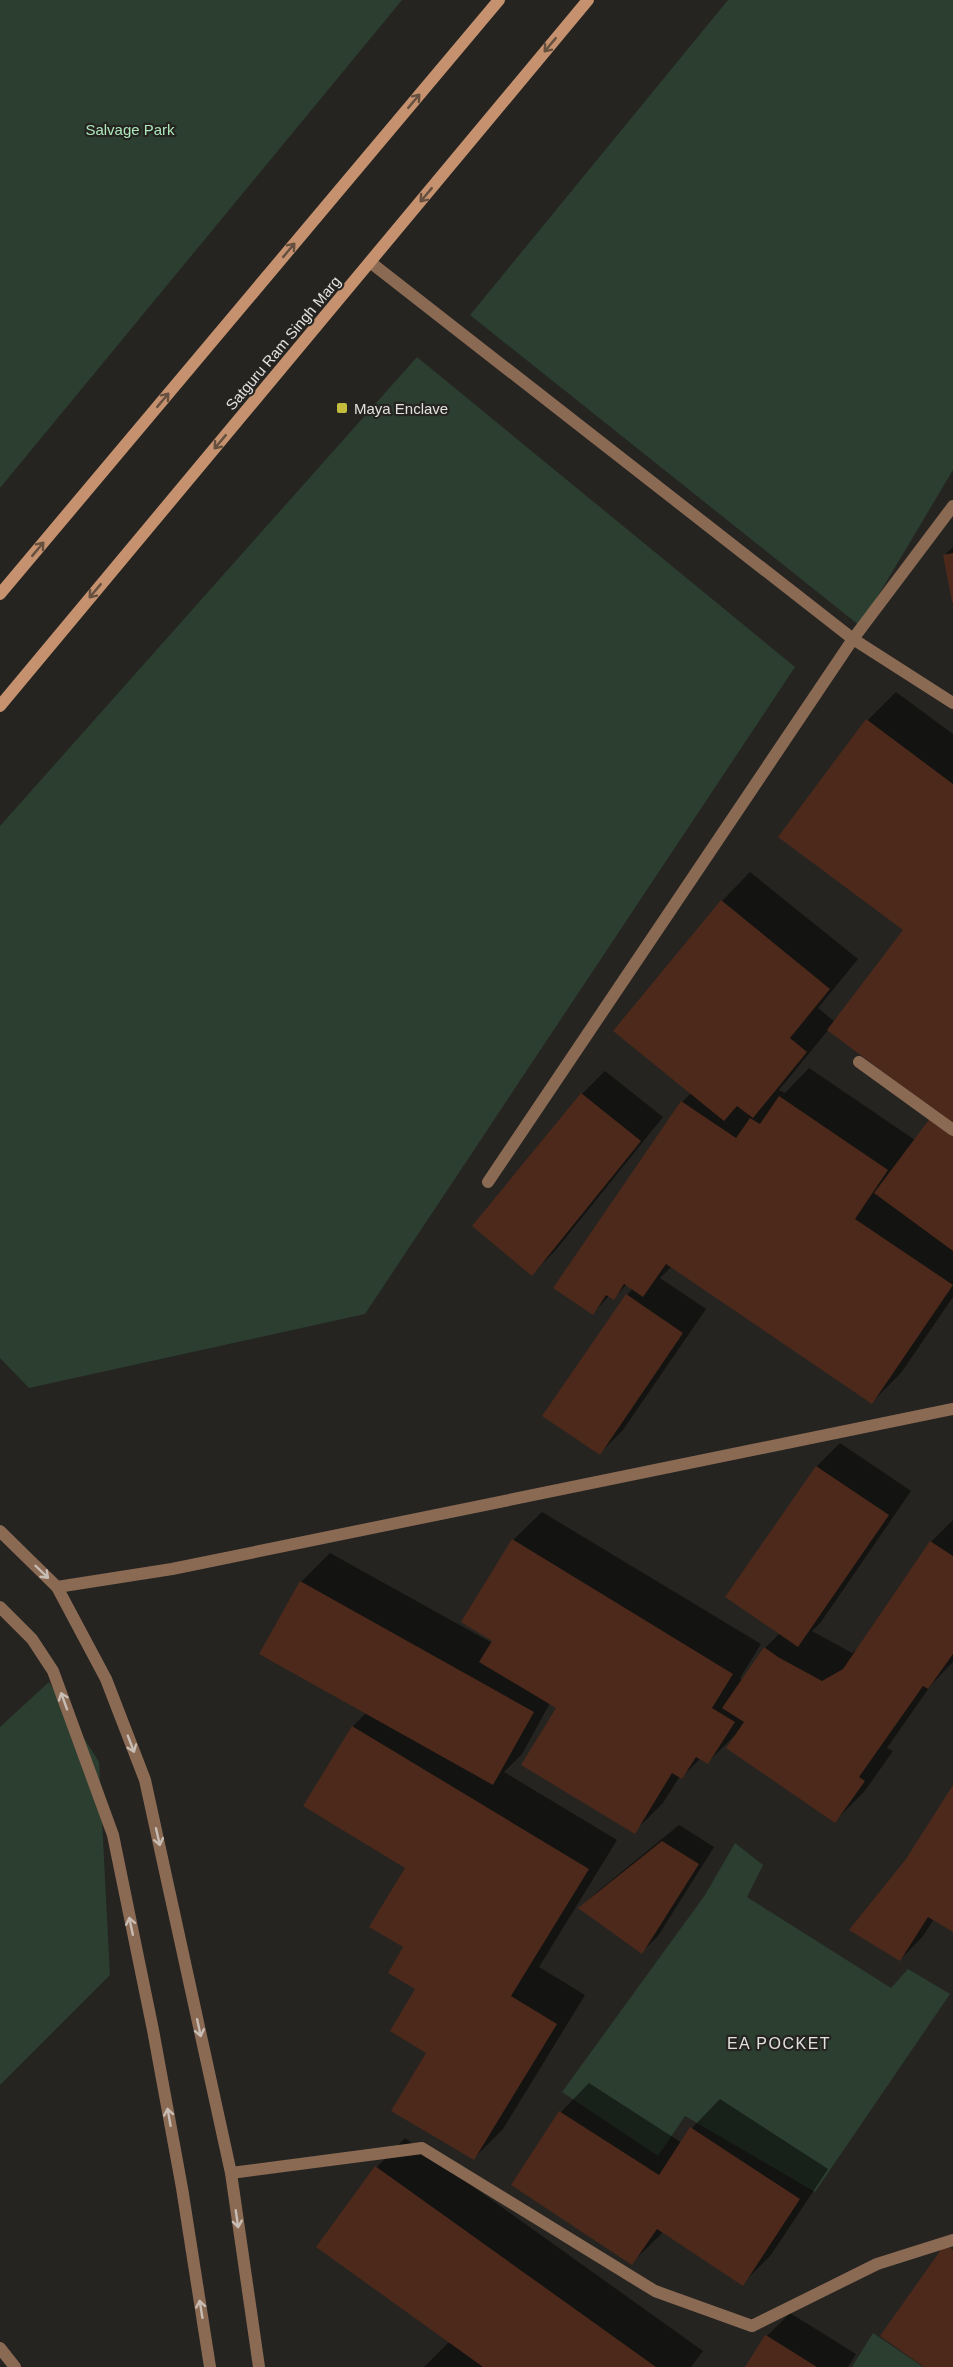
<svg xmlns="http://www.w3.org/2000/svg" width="953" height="2367" font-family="Arial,sans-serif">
<rect width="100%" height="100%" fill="#252421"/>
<!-- green -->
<g fill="#2b3e30">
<path d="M0,0H402L0,488Z"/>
<path d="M728,0H953V470L860,626L470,315Z"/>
<path d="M417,357L795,667L365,1314L29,1388L0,1358V826Z"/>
<path d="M49,1682L99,1762L110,1975L0,2085V1727Z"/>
<path d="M735,1843L763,1865L747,1897L891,1988L908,1969L950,1994L815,2192L685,2116L658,2156L562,2092L705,1895Z"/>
<path d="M873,2333L923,2367H852Z"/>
</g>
<!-- shadow -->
<g fill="#0007" fill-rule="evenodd">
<path d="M953,547V600L945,555Z"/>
<path d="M896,692L953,734V1297L901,1373L872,1402L672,1266L660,1278L706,1309L623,1430L600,1453L627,1295L633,1288L627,1284L614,1298L610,1295L593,1313L682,1102L691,1093L722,901L750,872L858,959L818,1008L835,1022L905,930L868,720ZM829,1029L939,1111L915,1140L809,1068L785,1093L779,1090Z"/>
<path d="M605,1071L663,1117L555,1251L532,1274L582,1094Z"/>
<path d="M840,1443L911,1491L821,1622L812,1631L852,1653L858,1649L931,1542L953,1520V1662L931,1685L887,1748L893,1751L864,1792L835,1821L735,1735L708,1762L701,1758L682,1777L680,1776L663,1803L634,1832L558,1708L550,1703L522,1754L504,1772L617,1840L539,1967L585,1995L503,2129L474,2158L428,2052L417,1989L405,1946L407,1867L305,1806L353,1726L367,1712L261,1653L301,1582L330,1553L492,1643L513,1540L542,1512L761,1644L740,1678L743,1680L765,1648L780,1633L817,1466Z"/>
<path d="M953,1788V1930L934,1919L923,1936L900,1960L908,1860Z"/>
<path d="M679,1825L714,1847L658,1936L642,1952L581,1907L597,1892Z"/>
<path d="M589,2083L682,2143L692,2128L720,2099L828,2169L771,2255L742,2284L663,2232L632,2263L513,2185L561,2112Z"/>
<path d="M405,2138L703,2351L691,2367H424L450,2341L318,2247L377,2167Z"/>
<path d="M790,2313L856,2354L848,2367H747L767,2336Z"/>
</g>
<!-- building -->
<g fill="#4c291b">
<path d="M953,553V602H952L943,555Z"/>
<path d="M866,719L953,784V1124L827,1030L903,930L778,837Z"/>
<path d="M721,900L830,989L790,1038L807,1052L753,1118L737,1106L724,1121L613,1031Z"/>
<path d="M581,1093L641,1141L532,1276L472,1226Z"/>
<path d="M779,1096L888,1170L855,1219L953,1285L872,1404L666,1264L643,1297L624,1284L614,1300L606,1295L593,1315L553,1288L681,1101L736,1138L750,1118L760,1124Z"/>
<path d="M931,1117L953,1134V1251L874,1193Z"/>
<path d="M626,1294L683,1333L600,1455L542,1416Z"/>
<path d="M816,1466L889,1515L798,1647L725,1597Z"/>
<path d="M512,1539L733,1674L712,1708L735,1722L708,1764L696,1757L682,1779L672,1773L635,1834L521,1765L556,1708L479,1662L492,1641L461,1622Z"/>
<path d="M930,1541L953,1556V1654L928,1689L923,1686L859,1777L865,1781L835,1823L726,1748L744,1722L722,1708L764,1647L778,1657L822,1681L843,1669Z"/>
<path d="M300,1581L534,1712L493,1785L259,1654Z"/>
<path d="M352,1726L589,1869L511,1996L557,2024L474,2160L391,2111L426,2053L390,2031L415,1989L388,1973L403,1947L369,1927L405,1868L303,1806Z"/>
<path d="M953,1785V1932L928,1917L900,1961L849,1930L906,1859Z"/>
<path d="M662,1841L699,1864L642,1954L578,1908Z"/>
<path d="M559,2111L659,2175L690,2127L800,2199L743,2286L657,2229L632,2265L511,2185Z"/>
<path d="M375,2166L656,2367H483L316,2247Z"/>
<path d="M945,2244L953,2250V2367H924L880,2336Z"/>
<path d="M765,2335L769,2337L817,2367H745Z"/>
</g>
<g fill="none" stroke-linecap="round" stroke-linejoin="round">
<!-- service -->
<g stroke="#8b6a54" stroke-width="12">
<path d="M57,1587L172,1569L953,1409"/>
<path d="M231,2173L422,2148L655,2291L752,2326L877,2264L953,2240"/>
</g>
<!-- minor -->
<g stroke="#8b6a54" stroke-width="12">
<path d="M370,262L853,639L953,703"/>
<path d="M859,1062L953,1130"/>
<path d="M488,1182L853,639L953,506"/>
<path d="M0,2348L15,2367"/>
</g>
<!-- tertiary -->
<g stroke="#8b6a54" stroke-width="12">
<path d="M0,1531L57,1587L106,1679L145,1780L231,2173L259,2367"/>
<path d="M0,1607L32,1639L53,1671L113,1835L153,2030L182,2188L210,2367"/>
</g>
<!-- secondary -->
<g stroke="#c5916e" stroke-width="12">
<path d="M0,594L499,0"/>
<path d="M0,706L588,0"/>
</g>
</g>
<!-- one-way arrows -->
<defs><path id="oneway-shaft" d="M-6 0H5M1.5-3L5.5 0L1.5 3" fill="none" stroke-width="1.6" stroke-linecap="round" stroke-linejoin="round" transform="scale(1.5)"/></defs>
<g stroke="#655040">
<use href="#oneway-shaft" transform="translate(550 45) rotate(130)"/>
<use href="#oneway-shaft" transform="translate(414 101) rotate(-50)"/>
<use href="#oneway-shaft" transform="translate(426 195) rotate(130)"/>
<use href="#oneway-shaft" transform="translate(289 250) rotate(-50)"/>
<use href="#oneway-shaft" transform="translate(163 400) rotate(-50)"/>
<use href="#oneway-shaft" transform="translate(220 442) rotate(130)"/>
<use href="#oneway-shaft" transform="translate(38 549) rotate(-50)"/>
<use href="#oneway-shaft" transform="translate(95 591) rotate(130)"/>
</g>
<g stroke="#c8bdb5">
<use href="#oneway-shaft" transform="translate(42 1572) rotate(44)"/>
<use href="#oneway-shaft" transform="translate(64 1701) rotate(-110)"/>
<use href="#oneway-shaft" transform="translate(131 1744) rotate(69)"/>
<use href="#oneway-shaft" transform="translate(158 1837) rotate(77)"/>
<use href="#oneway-shaft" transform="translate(131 1926) rotate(-102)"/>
<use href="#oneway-shaft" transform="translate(199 2028) rotate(78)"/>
<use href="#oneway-shaft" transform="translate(169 2117) rotate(-100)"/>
<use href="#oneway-shaft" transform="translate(237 2219) rotate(82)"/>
<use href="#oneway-shaft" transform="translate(201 2309) rotate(-99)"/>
</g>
<!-- markers -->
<rect fill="#c4bc3d" stroke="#252421" stroke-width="2" x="336" y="402" width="12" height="12" rx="3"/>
<g text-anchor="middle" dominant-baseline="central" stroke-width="4.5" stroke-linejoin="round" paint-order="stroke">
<!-- park labels -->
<g font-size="15" fill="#ade8ba" stroke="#252421">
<text x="130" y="129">Salvage Park</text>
</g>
<!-- street labels -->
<g font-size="15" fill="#e2e1df" stroke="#252421">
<text transform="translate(283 343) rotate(-50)">Satguru Ram Singh Marg</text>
</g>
<!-- poi labels -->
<g font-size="15" fill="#e2e1df" stroke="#252421" text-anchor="start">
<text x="354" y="408">Maya Enclave</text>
</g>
<!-- neighbourhood labels -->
<g font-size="16" letter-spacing="1.5" fill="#e2e1df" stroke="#252421">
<text x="779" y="2043">EA POCKET</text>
</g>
</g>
</svg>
